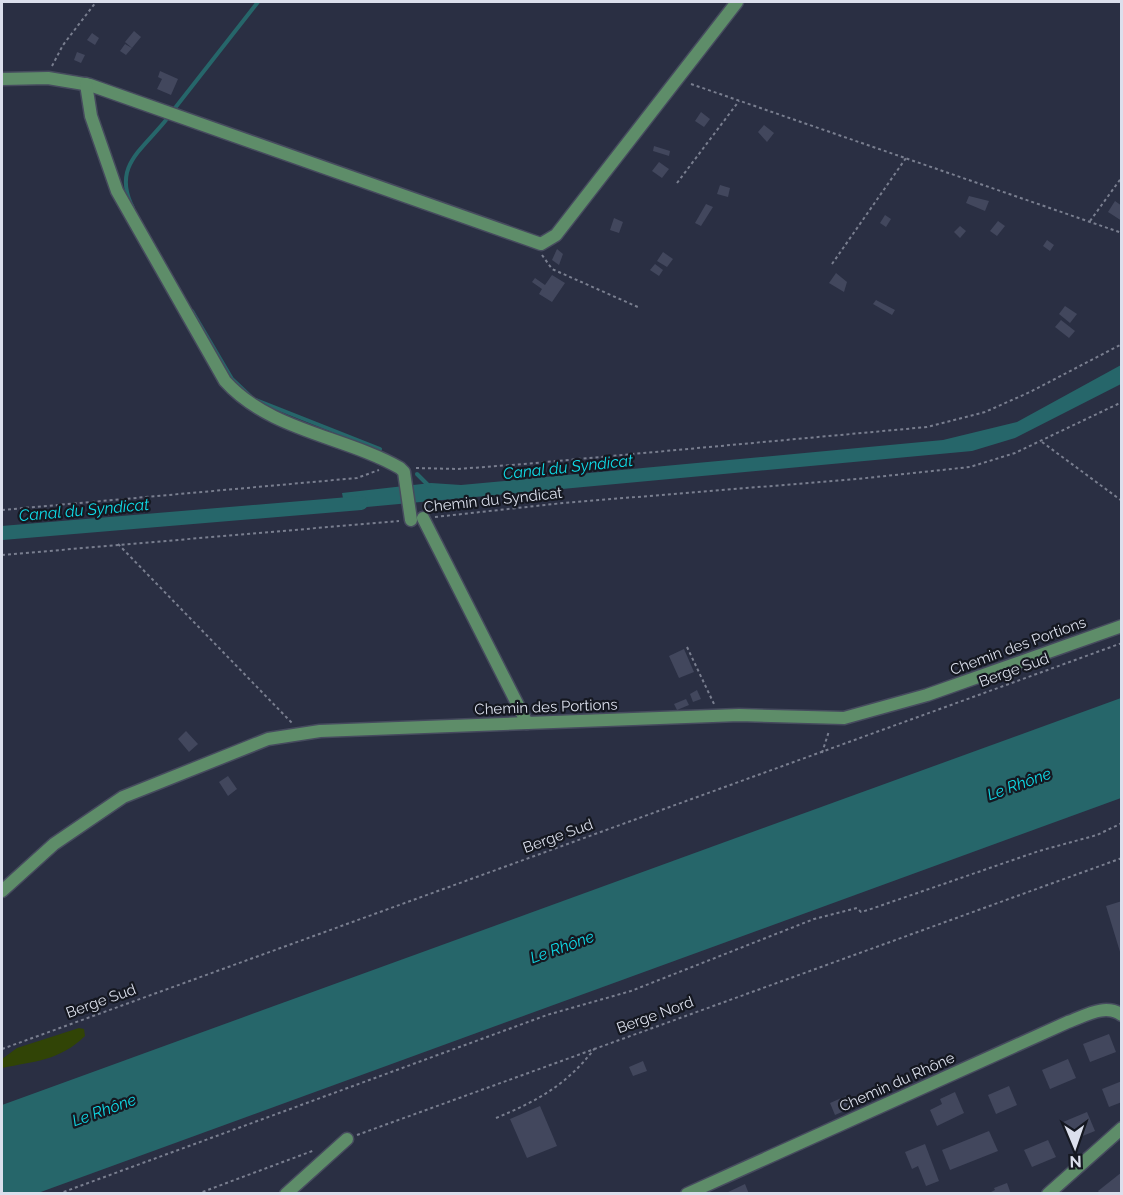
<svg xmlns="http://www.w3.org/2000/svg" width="1123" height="1195" font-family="Raleway,sans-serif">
<rect width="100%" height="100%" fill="#2a2f43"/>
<!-- green -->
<path fill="#314406" d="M79,1028L84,1029L85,1036C59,1061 35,1061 2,1068V1059L17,1048Z"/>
<!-- water -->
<g fill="#26666a">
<path d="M1121,365V384L1015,438L972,451L345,509L342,493L431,483L461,485L943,440L1017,422Z"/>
<path d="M1121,698V798L38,1193H2V1105Z"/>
</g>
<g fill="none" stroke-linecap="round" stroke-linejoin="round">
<!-- stream -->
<g stroke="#26666a" stroke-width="4">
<path d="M175,108L258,2"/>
<path d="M133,208C112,167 141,151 166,120"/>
<path d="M192,311L232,379L250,396"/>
<path d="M256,400L380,449"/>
<path d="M417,474L429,486"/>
</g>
<!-- canal -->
<path stroke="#26666a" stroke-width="14" d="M2,533L361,503"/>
</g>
<!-- building -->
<g fill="#42475d">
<path d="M134,31L141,37L132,48L125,42Z"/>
<path d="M92,33L99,38L95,45L87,40Z"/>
<path d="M125,44L132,48L126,55L120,51Z"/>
<path d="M77,52L85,55L81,63L74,60Z"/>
<path d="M160,71L178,79L171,95L157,89L162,79L158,77Z"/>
<path d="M701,112L710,119L704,127L695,121Z"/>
<path d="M764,125L774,133L767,142L758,132Z"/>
<path d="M654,146L670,151L669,156L653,151Z"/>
<path d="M659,162L669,169L662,178L652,171Z"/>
<path d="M720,185L730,188L728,197L717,194Z"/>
<path d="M969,196L989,201L985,211L966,203Z"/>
<path d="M1115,201L1122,206V221L1108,212Z"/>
<path d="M706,204L713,207L701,226L695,223Z"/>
<path d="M885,215L891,219L886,227L880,223Z"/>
<path d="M614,218L623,222L619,233L610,230Z"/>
<path d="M998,221L1005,226L997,236L990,231Z"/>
<path d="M960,226L966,231L960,238L954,232Z"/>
<path d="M1047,240L1054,245L1050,251L1043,246Z"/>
<path d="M557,249L563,254L559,265L552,260Z"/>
<path d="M663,252L673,259L667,267L657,261Z"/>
<path d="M655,264L663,270L659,276L650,270Z"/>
<path d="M836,273L847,282L844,292L829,283Z"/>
<path d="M552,275L565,283L552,302L539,294L542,289L532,282L535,278L545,285Z"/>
<path d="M876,300L895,310L892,315L873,304Z"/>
<path d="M1065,306L1077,314L1070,323L1059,314Z"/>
<path d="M1061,320L1075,331L1069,338L1055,327Z"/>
<path d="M684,649L694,672L679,678L669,656Z"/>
<path d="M697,690L701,699L693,702L690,694Z"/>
<path d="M686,699L689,705L677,710L674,704Z"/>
<path d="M186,731L198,744L189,752L178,739Z"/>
<path d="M228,776L237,789L228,796L219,782Z"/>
<path d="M1122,901V955H1121L1106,906Z"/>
<path d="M1109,1034L1116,1052L1090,1062L1083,1044Z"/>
<path d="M1068,1059L1076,1078L1050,1089L1042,1070Z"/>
<path d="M643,1061L647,1071L633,1076L629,1067Z"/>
<path d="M1122,1081V1102L1109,1107L1102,1089Z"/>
<path d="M1009,1086L1017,1105L996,1114L988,1095Z"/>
<path d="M955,1092L964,1113L937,1126L930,1110L942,1104L940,1099Z"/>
<path d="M846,1096L851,1108L835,1115L830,1103Z"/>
<path d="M540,1106L557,1146L527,1158L510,1119Z"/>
<path d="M1087,1112L1095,1131L1070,1141L1063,1122Z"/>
<path d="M989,1131L998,1151L950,1170L942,1150Z"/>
<path d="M1048,1140L1056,1157L1032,1167L1024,1150Z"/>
<path d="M925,1144L939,1181L926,1186L918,1166L912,1169L905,1152Z"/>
<path d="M1122,1172V1194H1100L1098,1191Z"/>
<path d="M1007,1183L1011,1194H987L995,1190L994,1188Z"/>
<path d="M745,1184L749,1194H724Z"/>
</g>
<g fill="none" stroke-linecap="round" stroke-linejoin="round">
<!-- minor casing -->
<g stroke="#464b5e" stroke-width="15">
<g id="minor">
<path d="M2,79L48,78L90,85L541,244L556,235L737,2"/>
<path d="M86,84L91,116L117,191L225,381C270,431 344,436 400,468L404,472L411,520"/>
<path d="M423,518L527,723"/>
<path d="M2,891L54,844L123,797L268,739L320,731L527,723L739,715L844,718L927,695L1122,626"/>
<path d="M286,1194L347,1139"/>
<path d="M687,1194L1068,1022C1085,1016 1105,1003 1122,1015"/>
<path d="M1048,1194L1122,1128"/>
</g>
</g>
<!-- path -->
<g stroke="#797e8f" stroke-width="2" stroke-dasharray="3 3" stroke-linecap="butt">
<path d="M52,66L63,45L96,2"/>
<path d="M691,84L1122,233"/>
<path d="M677,183L739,101"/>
<path d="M1090,221L1122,177"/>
<path d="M542,255L552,269L640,308"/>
<path d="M832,264L906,158"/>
<path d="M1042,442L1122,501"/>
<path d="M416,468L458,469L524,464L927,427L985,412L1030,392L1122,344"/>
<path d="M2,510L357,478L379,470"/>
<path d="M435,517L563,503L857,479L970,467L1015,453L1122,402"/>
<path d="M118,544L292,723"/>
<path d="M2,555L399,521"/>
<path d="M687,647L714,704"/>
<path d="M822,753L829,731"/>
<path d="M2,1049L1122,643"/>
<path d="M496,1118C537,1101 567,1085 595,1048"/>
<path d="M357,1135L1122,858"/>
<path d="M58,1194L547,1015L631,991L814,919L857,908L861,912L868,910L1039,851L1097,835L1122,823"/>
<path d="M197,1194L315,1150"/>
</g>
<!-- minor -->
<use href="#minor" stroke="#5e8d69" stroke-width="12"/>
</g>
<g text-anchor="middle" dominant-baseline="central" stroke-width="4.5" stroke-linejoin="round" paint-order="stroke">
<!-- street labels -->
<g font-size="15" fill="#dbdfec" stroke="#151821">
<text transform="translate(493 500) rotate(-6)">Chemin du Syndicat</text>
<text transform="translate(1018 646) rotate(-20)">Chemin des Portions</text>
<text transform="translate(1014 670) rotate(-20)">Berge Sud</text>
<text transform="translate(546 707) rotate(-2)">Chemin des Portions</text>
<text transform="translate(558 836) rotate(-20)">Berge Sud</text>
<text transform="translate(101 1001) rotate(-20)">Berge Sud</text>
<text transform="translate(655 1015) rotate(-20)">Berge Nord</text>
<text transform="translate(897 1082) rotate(-24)">Chemin du Rhône</text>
</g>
<!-- water labels -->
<g font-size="16" font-style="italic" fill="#0fdbe7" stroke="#151821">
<text transform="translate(568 467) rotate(-6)">Canal du Syndicat</text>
<text transform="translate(84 510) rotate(-5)">Canal du Syndicat</text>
<text transform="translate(1019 784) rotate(-20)">Le Rhône</text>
<text transform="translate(562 947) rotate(-20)">Le Rhône</text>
<text transform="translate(104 1110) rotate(-20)">Le Rhône</text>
</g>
</g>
<!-- border -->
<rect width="1123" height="1195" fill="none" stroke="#dbdfec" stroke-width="6"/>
<!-- north arrow -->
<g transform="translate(1075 1147) rotate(178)" stroke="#151821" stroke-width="4.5" paint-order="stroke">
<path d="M0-4.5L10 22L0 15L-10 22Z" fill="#dbdfec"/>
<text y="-9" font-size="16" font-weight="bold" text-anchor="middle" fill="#dbdfec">N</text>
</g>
</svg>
